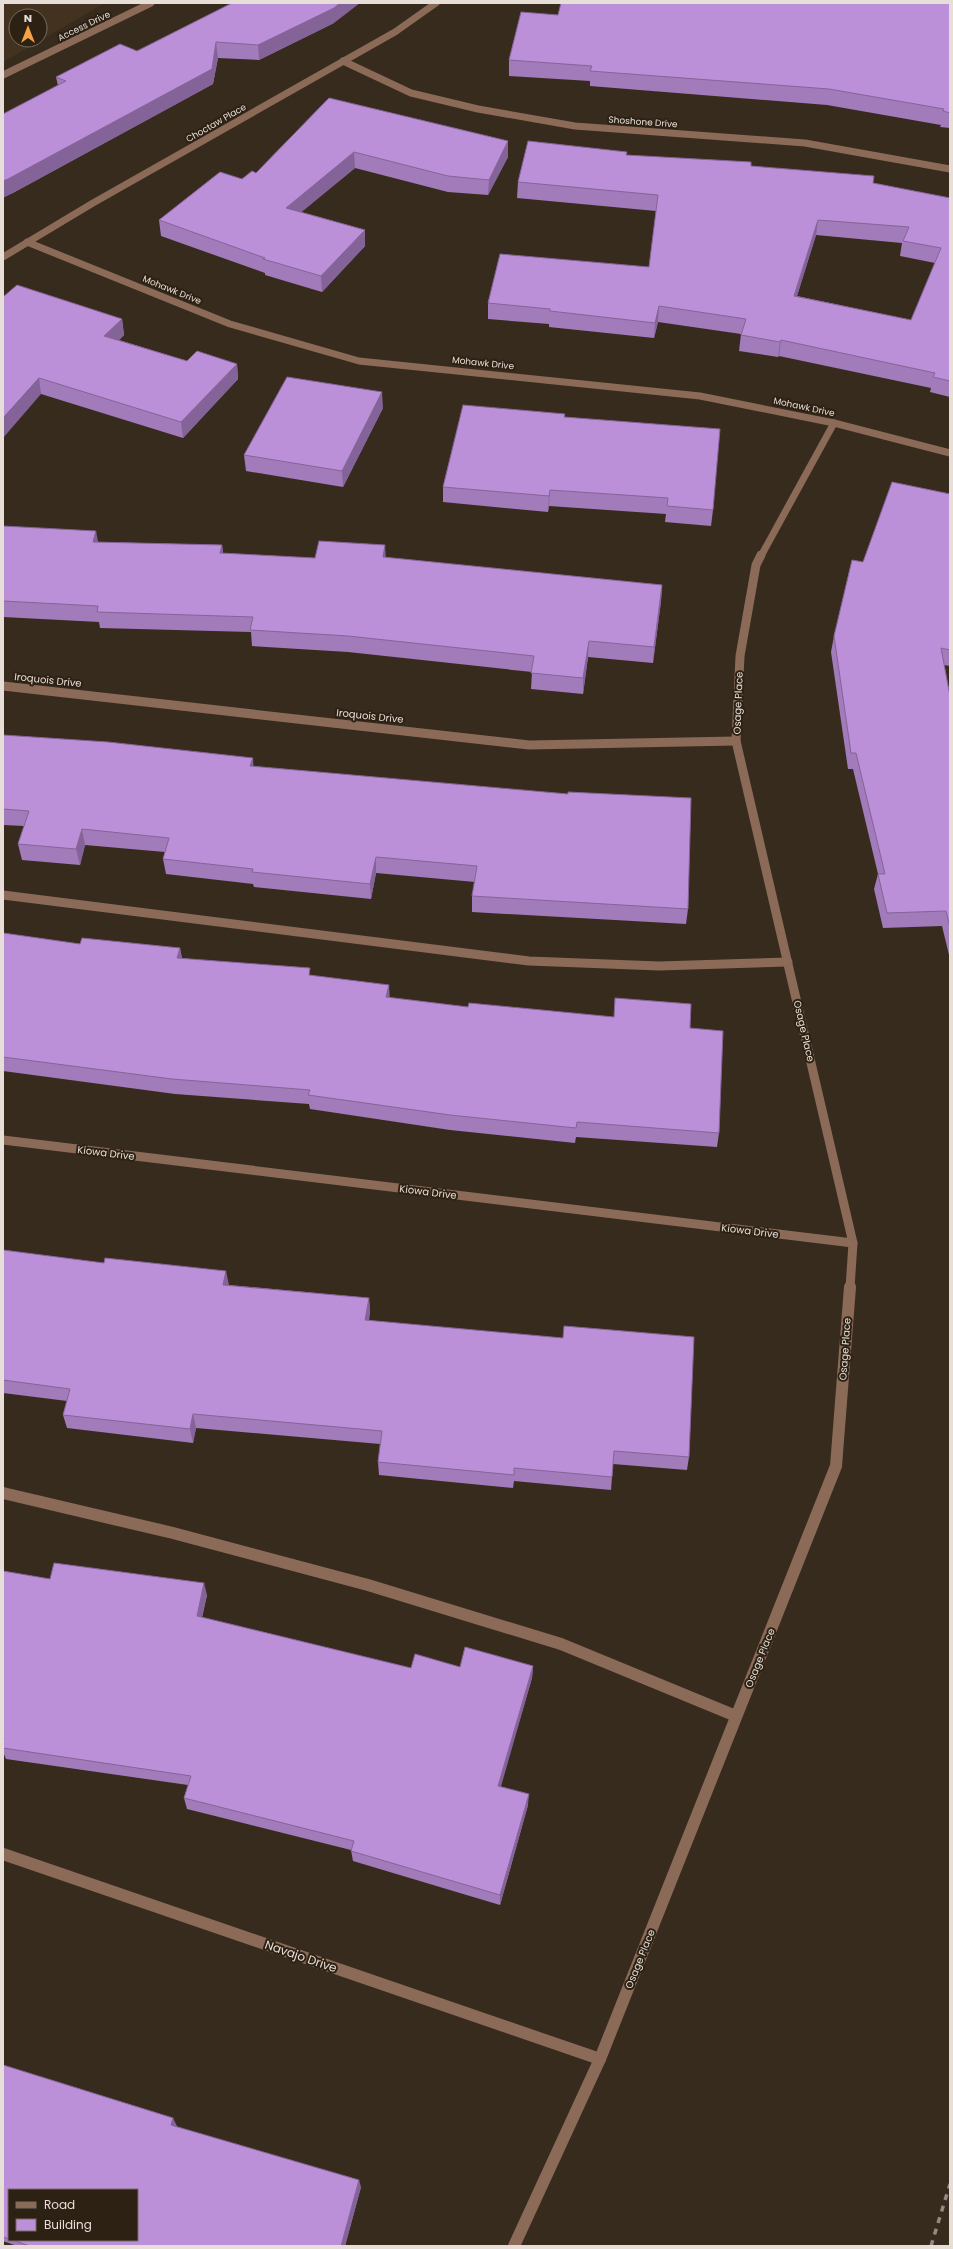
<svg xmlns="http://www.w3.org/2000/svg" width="953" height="2249" font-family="Poppins,sans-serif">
<rect width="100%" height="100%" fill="#372b1e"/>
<!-- built -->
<path fill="#43321f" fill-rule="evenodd" d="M3,3H105L3,62ZM16,16H40V40H16Z"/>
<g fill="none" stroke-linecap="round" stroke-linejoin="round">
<!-- minor-far2 -->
<g stroke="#8b6a57" stroke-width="7">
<path d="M343,61L411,93L478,109L575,126L805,143L950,169"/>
<path d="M3,75L151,3"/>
<path d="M27,242L230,324L359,361L700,396L834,423L950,453"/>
<path d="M3,257L93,203L395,32L436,3"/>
<path d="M761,556L834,423"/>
</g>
<!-- minor-far1 -->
<g stroke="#8b6a57" stroke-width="9">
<path d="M761,555L756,565L740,656L736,741L853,1243L850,1288"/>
<path d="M3,686L529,745L736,741"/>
<path d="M3,895L529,961L659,966L788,962"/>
<path d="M3,1140L853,1243"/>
</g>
<!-- minor -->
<g stroke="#8b6a57" stroke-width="12">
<path d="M3,1493L173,1533L368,1585L561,1644L736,1716"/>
<path d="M3,1854L600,2059"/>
<path d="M514,2246L600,2059L836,1466L850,1287"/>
</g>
<!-- rail -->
<path stroke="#93897f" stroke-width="3.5" stroke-dasharray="6 6" stroke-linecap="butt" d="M931,2246L950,2184"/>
</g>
<!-- wall -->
<g fill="#a27bbb" fill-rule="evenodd">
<path d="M950,3V128L940,127L941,125L827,105L590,86V81L509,76V60L558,15Z"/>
<path d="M334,23L259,60L218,58L213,84L11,194L58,86L56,77L137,51Z"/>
<path d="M329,98L508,141V157L488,195L448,192L355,168L301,212L365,230V246L322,292L265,275V273L161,236L159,220L256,173Z"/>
<path d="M627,155L751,166L873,183L950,198V397L930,392L931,388L779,356L778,357L739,351L741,334L658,322L654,338L549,327V324L488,319V303L649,267L656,211L517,198L518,182ZM816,235L902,243L900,256L935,263L911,320L797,296Z"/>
<path d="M3,297L122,319L124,335L119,340L187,361L237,364L238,379L183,438L41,394Z"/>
<path d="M383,408L343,487L246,471L244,455Z"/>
<path d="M565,414V417L713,510L711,526L665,522L666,514L549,506L548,512L443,502V487Z"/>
<path d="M950,494V666L944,665L950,696V959L942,926L883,928L874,889L878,874L853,769H848L831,652L834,636L863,562Z"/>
<path d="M3,526L98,542L222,545L223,553L315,558H386L662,585L661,601L653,663L588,657L583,694L531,689L532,672L348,652L252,646L251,632L100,628L99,622L3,617Z"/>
<path d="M3,735L253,766L688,909L686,924L472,912V896L475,882L376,873L371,899L254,887L253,884L166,874L163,859L165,852L85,845L80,865L22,860L18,844L24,826L3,825Z"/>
<path d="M3,933L80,944L180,948L182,958L311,975L390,998L468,1007L690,1028L719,1133L717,1147L576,1137L575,1143L450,1130L310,1109L309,1104L175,1094L3,1071Z"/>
<path d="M3,1250L229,1285L369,1298L370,1312L369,1320L689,1457L687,1470L613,1464L611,1490L514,1481L513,1488L379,1475L378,1462L380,1444L196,1428L193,1443L67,1428L63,1415L67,1401L3,1393Z"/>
<path d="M3,1571L50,1579L207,1595L202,1618L411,1668L533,1666L532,1678L500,1787L528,1805L500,1905L353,1861L351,1850L187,1809L184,1798L188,1785L6,1759L3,1752Z"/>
<path d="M3,2065L173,2118L176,2127L361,2187L345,2246H17L3,2241ZM9,2190L137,2240H9Z"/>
</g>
<!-- shaded-wall -->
<g fill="#846498">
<path d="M340,3H360L334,23L259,60L258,45Z"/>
<path d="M216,42L218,58L213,84L11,194L3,198V181Z"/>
<path d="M508,141V157L488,195L489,180Z"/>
<path d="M354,152L355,168L287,224L286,208Z"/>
<path d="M818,220L816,235L792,312L794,296Z"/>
<path d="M365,230V246L322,292L321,276Z"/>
<path d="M659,306L658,322L654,338L655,323Z"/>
<path d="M122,319L124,335L106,352L104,336Z"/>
<path d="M781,340L779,356L778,357L780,342Z"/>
<path d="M237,364L238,379L183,438L181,422Z"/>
<path d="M39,378L41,394L3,438V418Z"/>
<path d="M382,392L383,408L343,487L342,471Z"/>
<path d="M550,490L549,506L548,512L549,496Z"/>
<path d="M96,531L99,547L93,542Z"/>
<path d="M222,545L224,561L220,553Z"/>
<path d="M385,545L386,561L383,557Z"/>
<path d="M662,585L661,601L653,663L654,647Z"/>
<path d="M589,641L588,657L583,694V678Z"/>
<path d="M253,758L254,774L250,766Z"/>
<path d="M82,829L85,845L80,865L76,849Z"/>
<path d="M376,857V873L371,899L370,884Z"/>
<path d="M180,948L182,963L177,958Z"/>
<path d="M389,985L390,1001L386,997Z"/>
<path d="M226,1271L229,1285H223Z"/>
<path d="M369,1298L370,1312L366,1334L365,1320Z"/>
<path d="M193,1414L196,1428L193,1443L190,1429Z"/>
<path d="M204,1583L207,1595L199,1628L197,1616Z"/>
<path d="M533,1666L532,1678L498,1797V1786Z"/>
<path d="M529,1794L528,1805L500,1905V1895Z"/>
<path d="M173,2118L177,2126L174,2133L171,2125Z"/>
<path d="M359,2180L361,2187L345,2246H341Z"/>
</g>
<!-- building -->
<g fill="#bc8fd9" stroke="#846498" fill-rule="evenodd">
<path d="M232,3H340L334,8L258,45L216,42L212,69L8,179L3,181V114L66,81L56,77L120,44L137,51Z"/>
<path d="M561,3H950V113L943,111L944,109L829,89L590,71L592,66L509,60L521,12L558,15Z"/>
<path d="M329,98L508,141L489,180L448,176L354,152L286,208L365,230L321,276L263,259L265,258L159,220L220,172L242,179L252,171L256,173Z"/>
<path d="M528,141L627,152L626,155L751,162V166L874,176L873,183L950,198V381L933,377L935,373L781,340L780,342L741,335L746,319L659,306L655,323L550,311V309L488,303L500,254L649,267L658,195L518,182ZM818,220L909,227L903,241L941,248L911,320L794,296Z"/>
<path d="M17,285L122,319L104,336L187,361L197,351L237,364L181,422L39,378L3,418V297Z"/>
<path d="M287,377L382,392L342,471L244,455Z"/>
<path d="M463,405L565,414L564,417L720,429L713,510L667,506L668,498L550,490L549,496L443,487Z"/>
<path d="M892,482L950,494V650L941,648L950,696V927L946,911L887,913L878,874H885L856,753H851L834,636L852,560L863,562Z"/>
<path d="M3,526L96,531L93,542L222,545L220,553L315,558L319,541L385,545L383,557L662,585L654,647L589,641L583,678L531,673L534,656L348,636L250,630L253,617L97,612L98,606L3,601Z"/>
<path d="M3,735L108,742L253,758L250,766L568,794V792L691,798L688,909L472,896L477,866L376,857L370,884L252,872L253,869L163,859L169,838L82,829L76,849L18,844L29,811L3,809Z"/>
<path d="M3,933L80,944L82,938L180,948L177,958L310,968L309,975L389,985L386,997L468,1007L469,1003L614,1017L615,998L691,1004L690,1028L723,1031L719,1133L577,1122L576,1128L450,1115L308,1095L310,1090L172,1079L3,1057Z"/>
<path d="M3,1250L104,1263L105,1258L226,1271L223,1285L369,1298L365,1320L563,1338L564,1326L694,1337L689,1457L614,1451L612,1477L514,1468V1475L378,1462L382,1431L193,1414L190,1429L63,1415L70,1389L3,1380Z"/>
<path d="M54,1563L204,1583L197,1616L411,1668L415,1654L460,1667L465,1647L533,1666L498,1786L529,1794L500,1895L351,1851L354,1841L184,1798L191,1776L3,1748V1741L4,1738H3V1571L50,1579Z"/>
<path d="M3,2065L173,2118L171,2125L359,2180L341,2246H30L12,2240H137V2190H9V2239L3,2237Z"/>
</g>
<g text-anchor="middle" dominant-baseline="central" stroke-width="4" stroke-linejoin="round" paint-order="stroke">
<!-- far-street labels -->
<g font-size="9" fill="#e7dfd7" stroke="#2d2114">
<text transform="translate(84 26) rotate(-26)">Access Drive</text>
<text transform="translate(643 122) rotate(4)">Shoshone Drive</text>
<text transform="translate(216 123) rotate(-30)">Choctaw Place</text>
<text transform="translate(172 290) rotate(22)">Mohawk Drive</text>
<text transform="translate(483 363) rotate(6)">Mohawk Drive</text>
<text transform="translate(804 407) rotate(12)">Mohawk Drive</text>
</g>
<!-- street labels -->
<g font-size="10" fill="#e7dfd7" stroke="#2d2114">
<text transform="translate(48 680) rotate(6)">Iroquois Drive</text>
<text transform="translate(738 703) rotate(-88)">Osage Place</text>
<text transform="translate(370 716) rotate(6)">Iroquois Drive</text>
<text transform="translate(804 1031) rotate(77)">Osage Place</text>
<text transform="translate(106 1153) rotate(7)">Kiowa Drive</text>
<text transform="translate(428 1192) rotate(7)">Kiowa Drive</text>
<text transform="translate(750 1231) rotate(7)">Kiowa Drive</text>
<text transform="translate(845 1349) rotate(-86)">Osage Place</text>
<text transform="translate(760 1658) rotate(-68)">Osage Place</text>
<text transform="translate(640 1959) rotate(-68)">Osage Place</text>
</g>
<!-- near-street labels -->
<g font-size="12" fill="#e7dfd7" stroke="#2d2114">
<text transform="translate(301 1956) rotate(19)">Navajo Drive</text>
</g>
</g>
<!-- border -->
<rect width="953" height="2249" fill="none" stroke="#e7dfd7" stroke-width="8"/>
<!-- legend -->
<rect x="8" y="2189" width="130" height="52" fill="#2d2114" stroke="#776d62"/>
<rect x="16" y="2202" width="20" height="6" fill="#8b6a57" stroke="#776d62"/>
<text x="44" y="2209" font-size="12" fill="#e7dfd7">Road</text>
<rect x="16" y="2219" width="20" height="12" fill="#bc8fd9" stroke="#776d62"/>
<text x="44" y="2229" font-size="12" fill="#e7dfd7">Building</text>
<!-- north arrow -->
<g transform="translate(28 28)"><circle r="19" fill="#2d2114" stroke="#776d62"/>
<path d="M0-3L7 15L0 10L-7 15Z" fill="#f5a246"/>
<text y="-6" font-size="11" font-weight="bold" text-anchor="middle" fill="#e7dfd7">N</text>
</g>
</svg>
